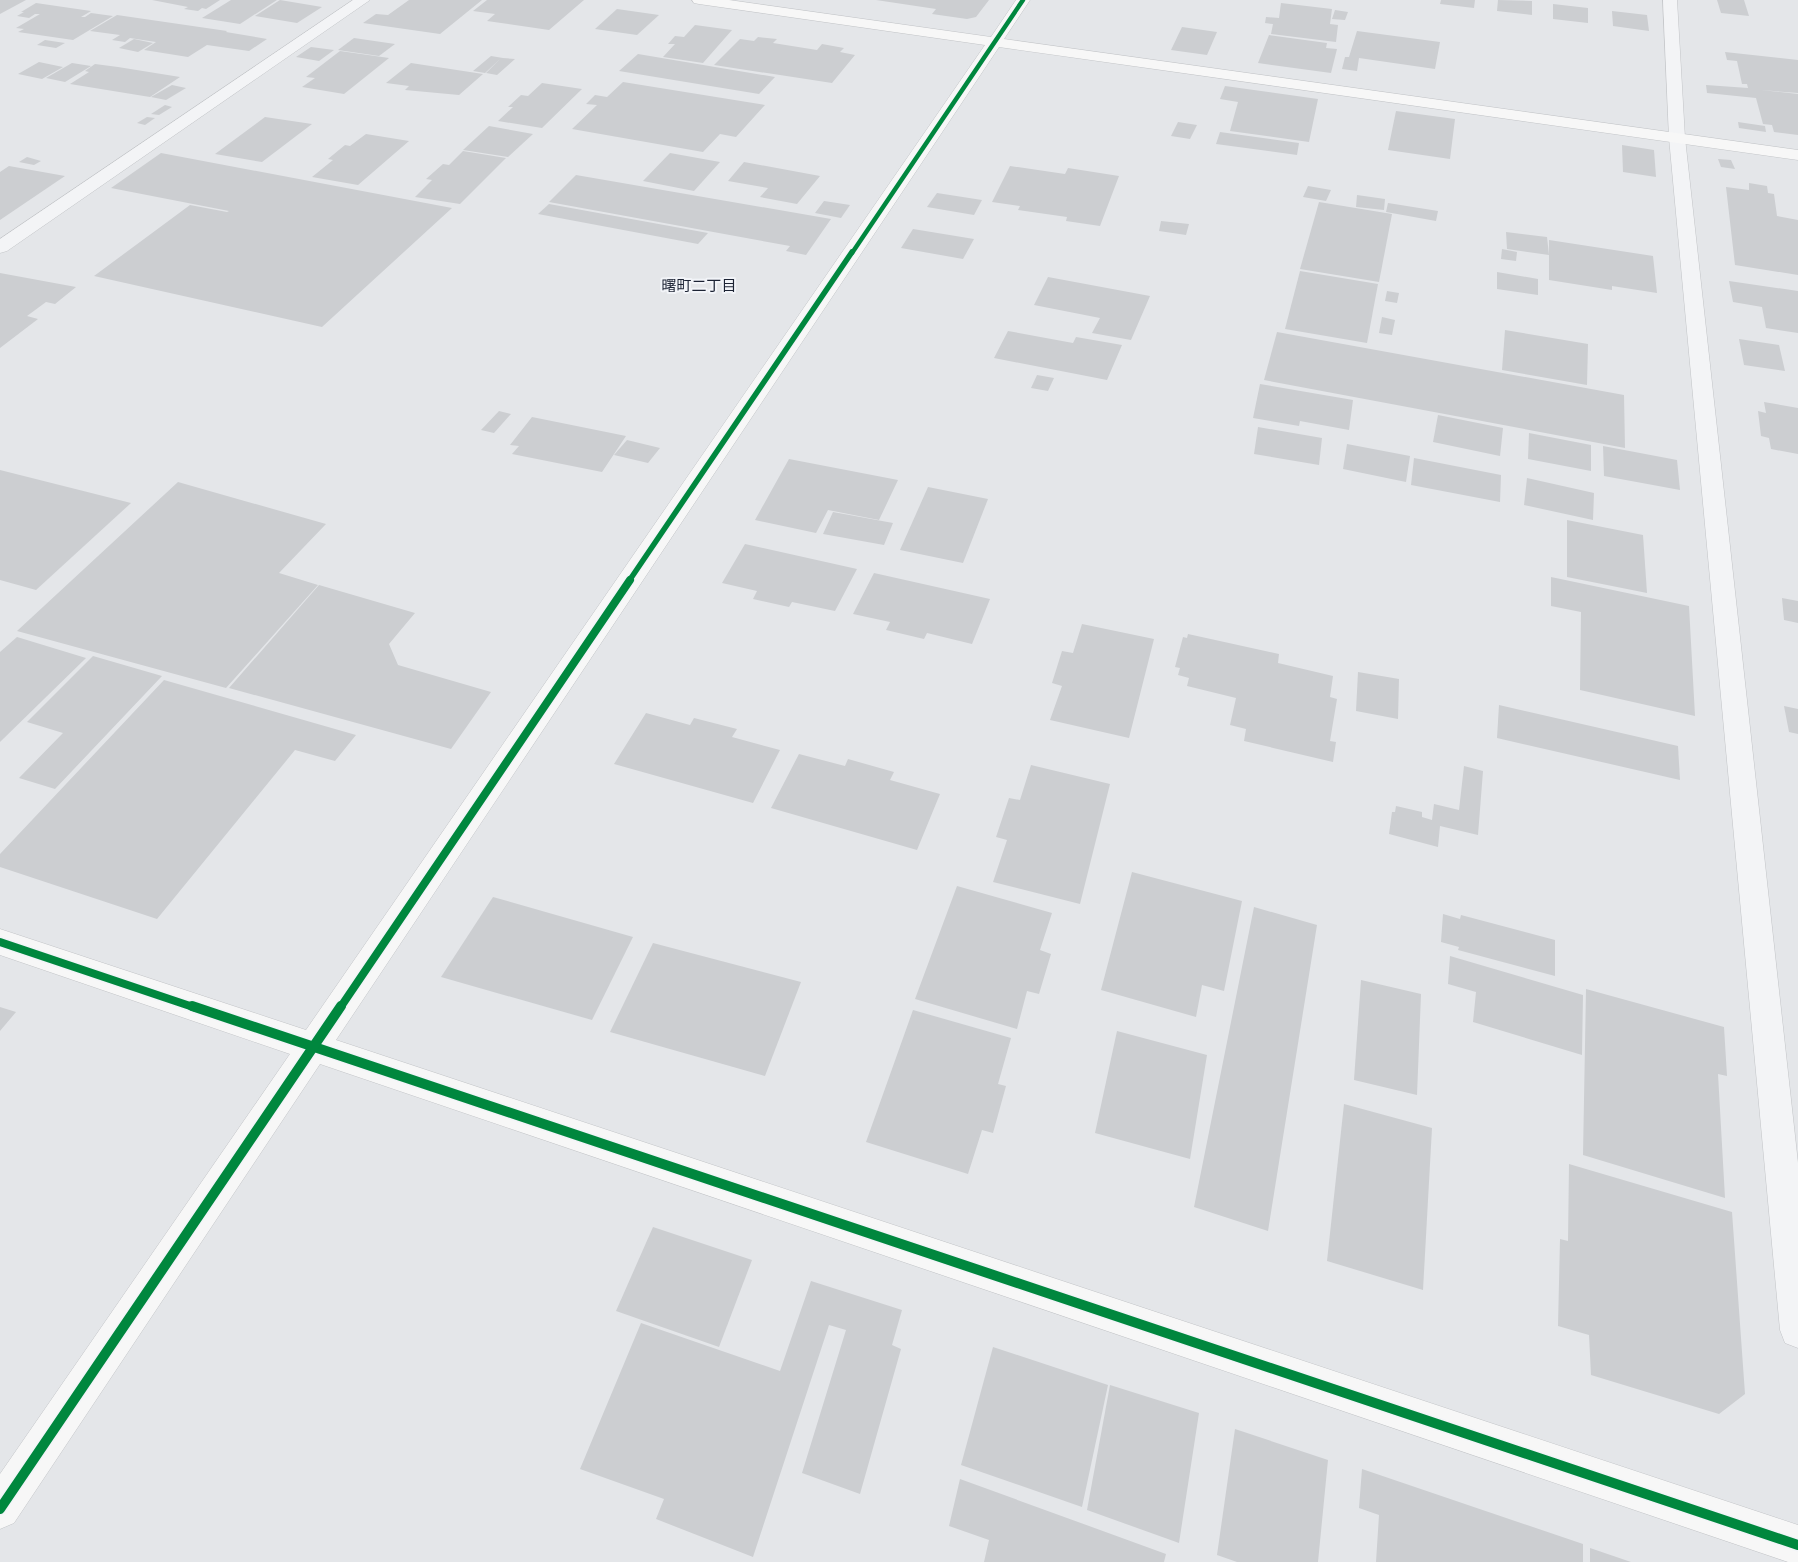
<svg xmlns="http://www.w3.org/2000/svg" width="1798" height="1562" font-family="'Golos Text','Noto Sans JP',sans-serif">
<rect width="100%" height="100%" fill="#e4e6e9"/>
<!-- building -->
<g fill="#ccced1">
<path d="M0,0H26L0,14Z"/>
<path d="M152,0H220L206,9L202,8L198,11L184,9L188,7Z"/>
<path d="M231,0H277L240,24L202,18Z"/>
<path d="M280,0L322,7L297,23L255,16Z"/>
<path d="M409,0H482L440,34L363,23L376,14L388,15Z"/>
<path d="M487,0H584L549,30L487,21L495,14L473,11Z"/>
<path d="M876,0H989L976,17L967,19L932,14L936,9Z"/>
<path d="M1441,0H1475L1474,8L1440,4Z"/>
<path d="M1498,0L1532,1V15L1497,11Z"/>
<path d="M1717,0H1744L1749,16L1721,13Z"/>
<path d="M36,3L91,11L81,17H85L91,13L113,16L73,40L18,32L24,29L16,28L40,14H35L29,18L17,16L24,12H21Z"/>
<path d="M1281,3L1332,9L1330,24L1338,25L1336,42L1271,34L1273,24L1265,23L1266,17L1279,18Z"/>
<path d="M1553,4L1588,8V23L1553,19Z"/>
<path d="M617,9L659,15L637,35L595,29Z"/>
<path d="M1335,10L1348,12L1345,20L1332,19Z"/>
<path d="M1612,11L1647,15L1649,31L1613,26Z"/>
<path d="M117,15L227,31L226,32L267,39L249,51L207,45L188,57L144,50L156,42L130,38L125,42L112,40L120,35L90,31Z"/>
<path d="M695,25L732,30L703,63L663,57L675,44H668L675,36L684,37Z"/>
<path d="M1182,27L1217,32L1207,55L1171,50Z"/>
<path d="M1357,31L1440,42L1435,69L1359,58L1357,71L1342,69L1345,57H1349Z"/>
<path d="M1269,35L1327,43L1326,48L1337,49L1331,73L1258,63Z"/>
<path d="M758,37L777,39L773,43L817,50L822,44L844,48L840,52L855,55L832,83L714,65L740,39L754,41Z"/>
<path d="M354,38L395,44L379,56L338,50Z"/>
<path d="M134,39L153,43L138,52L119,48Z"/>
<path d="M45,40L65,43L56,48L37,45Z"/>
<path d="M311,47L334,50L319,61L296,57Z"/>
<path d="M340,51L389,58L344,94L302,87L315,78L306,77Z"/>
<path d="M1725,52L1798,60V93L1761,90L1798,94V135L1774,132L1772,125L1763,124L1756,98L1707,93L1706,85L1748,88L1747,84H1742L1737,61L1727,60Z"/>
<path d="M638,54L775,77L759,94L619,71Z"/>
<path d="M491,56L503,58L515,59L497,75L486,73L500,59L485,73L473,71Z"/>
<path d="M39,62L63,67L42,79L18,74Z"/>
<path d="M72,63L91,66L65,82L46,78Z"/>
<path d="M411,63L483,74L459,95L405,90L409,86L386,83Z"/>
<path d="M95,64L118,67L180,77L150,97L70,84L89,72L85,71Z"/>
<path d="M623,82L765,105L736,137L720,134L703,152L572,129L597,105L586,104L595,95L607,97Z"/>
<path d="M542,83L582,89L542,128L498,121L513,107H508L521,95L528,96Z"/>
<path d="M172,85L186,88L166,100L151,97Z"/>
<path d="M1225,86L1318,99L1309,142L1230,131L1238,102L1220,99Z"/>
<path d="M165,105L172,107L159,115L151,114Z"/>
<path d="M1396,111L1455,119L1450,159L1388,150Z"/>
<path d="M147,117L155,118L145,125L137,123Z"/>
<path d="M265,117L312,124L262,162L215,154Z"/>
<path d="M1178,122L1197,125L1190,139L1171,136Z"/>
<path d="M1738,122L1765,126L1766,132L1739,128Z"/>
<path d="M489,126L533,134L508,157L463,150Z"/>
<path d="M1220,132L1299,143L1297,155L1216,144Z"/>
<path d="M366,134L409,141L358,185L312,177L333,160L328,159L345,145L350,146Z"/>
<path d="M1622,145L1654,150L1656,177L1623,172Z"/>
<path d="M463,151L506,158L460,204L415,197L432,180L426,179L443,164L449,165Z"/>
<path d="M161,153L452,208L322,327L94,276L190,205L227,212L229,211L111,188Z"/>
<path d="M670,153L720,162L694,191L643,181Z"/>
<path d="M27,157L41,161L34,165L19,162Z"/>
<path d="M1718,159L1731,160L1735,169L1721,167Z"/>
<path d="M744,162L820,176L797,204L760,197L768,188L728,181Z"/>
<path d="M9,166L65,176L0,220V172Z"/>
<path d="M1010,166L1065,174L1068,168L1119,176L1100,226L1066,221L1067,217L1018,210L1020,206L992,202Z"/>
<path d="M576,175L831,219L806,255L786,251L790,246L549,202Z"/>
<path d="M1749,183L1767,186L1768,193L1774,194L1777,216L1798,220V275L1735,265L1726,187L1749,190Z"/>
<path d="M1308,186L1331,190L1326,201L1303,197Z"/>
<path d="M937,193L982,200L974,215L927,207Z"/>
<path d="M1357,195L1385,199L1384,210L1356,207Z"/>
<path d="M824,201L850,205L841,218L815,213Z"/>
<path d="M1319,202L1392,214L1379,282L1300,269Z"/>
<path d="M1388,203L1438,211L1436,221L1386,212Z"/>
<path d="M549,204L708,233L698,244L538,214Z"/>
<path d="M1161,221L1189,224L1186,235L1159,231Z"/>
<path d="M913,229L974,239L963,259L901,248Z"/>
<path d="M1506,232L1547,237L1549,255L1507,249Z"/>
<path d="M1549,240L1653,256L1657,293L1612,286V290L1549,280Z"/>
<path d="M1502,249L1517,252L1516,261L1501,259Z"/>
<path d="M1300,271L1378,284L1367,343L1285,329Z"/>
<path d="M1497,272L1538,279V295L1497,289Z"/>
<path d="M0,273L76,287L55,304L46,302L27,316L38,319L0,348Z"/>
<path d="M1048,277L1150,296L1131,340L1092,333L1100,318L1034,305Z"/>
<path d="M1729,281L1798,291V333L1766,328L1762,307L1733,302Z"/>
<path d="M1387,291L1399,293L1397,303L1385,301Z"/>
<path d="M1382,317L1395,320L1392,335L1379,333Z"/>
<path d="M1505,330L1588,344L1587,385L1502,370Z"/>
<path d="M1008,331L1073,343L1076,337L1122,345L1107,380L994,358Z"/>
<path d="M1277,332L1624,395L1625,448L1264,380Z"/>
<path d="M1739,339L1779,345L1785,371L1744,365Z"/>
<path d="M1037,375L1054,378L1048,391L1031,388Z"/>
<path d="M1260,384L1353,400L1349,430L1300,421L1299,426L1253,418Z"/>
<path d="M1764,402L1798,408V454L1771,449L1769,438L1761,436L1758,411L1766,413Z"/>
<path d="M499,411L511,414L494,433L481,430Z"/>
<path d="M1438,415L1503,428L1500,456L1433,442Z"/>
<path d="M532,417L626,436L602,472L512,454L519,446L510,445Z"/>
<path d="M1258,427L1322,438L1319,465L1254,454Z"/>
<path d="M1529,433L1591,445V471L1528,459Z"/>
<path d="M627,440L660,448L648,463L614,455Z"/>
<path d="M1347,444L1410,456L1406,482L1343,469Z"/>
<path d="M1603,446L1677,460L1680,490L1604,476Z"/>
<path d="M1414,458L1501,475L1500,502L1411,485Z"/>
<path d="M789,459L898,480L879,520L828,510L816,533L755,520Z"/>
<path d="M0,470L131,503L36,590L0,580Z"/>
<path d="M1527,478L1594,493L1593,520L1524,505Z"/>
<path d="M178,482L326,524L279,573L318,585L226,688L17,631Z"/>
<path d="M928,487L988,499L963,563L900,550Z"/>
<path d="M833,512L893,523L884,545L823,534Z"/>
<path d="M1567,520L1643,535L1647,593L1567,577Z"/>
<path d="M745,544L857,569L835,611L792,602L789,607L753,599L757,591L722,583Z"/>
<path d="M874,573L990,599L972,644L927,633L924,639L886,630L890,622L853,614Z"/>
<path d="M1551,577L1689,606L1695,716L1580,690L1581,612L1551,606Z"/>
<path d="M319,585L415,613L389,644L398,665L491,692L451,749L229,688Z"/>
<path d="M1782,598L1798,601V623L1784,620Z"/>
<path d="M1082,624L1154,639L1129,738L1050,720L1062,686L1052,683L1062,651L1073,653Z"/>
<path d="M1188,634L1279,654L1278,663L1333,676L1330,697L1337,699L1330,741L1336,742L1333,762L1244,741L1246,729L1230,725L1236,698L1187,686L1189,678L1178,675L1180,668L1175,667L1183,637L1187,638Z"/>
<path d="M17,637L86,658L0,742V652Z"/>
<path d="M93,656L162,676L55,789L19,778L63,733L27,722Z"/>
<path d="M1358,672L1399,679L1398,719L1356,711Z"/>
<path d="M164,680L356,735L335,761L295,750L157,919L0,867V854Z"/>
<path d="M1499,705L1678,746L1680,780L1497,738Z"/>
<path d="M1784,706L1798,709V734L1789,732Z"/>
<path d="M646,713L690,725L694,718L737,729L732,737L780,750L753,803L614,764Z"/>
<path d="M799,754L845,766L848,759L894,772L890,780L940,794L917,850L771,808Z"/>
<path d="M1031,765L1110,784L1080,904L993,882L1007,840L996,837L1009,798L1020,800Z"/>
<path d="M1464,766L1483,771L1478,835L1440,826L1438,847L1389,834L1392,812H1395L1396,806L1422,812V817L1432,820L1434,804L1459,810Z"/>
<path d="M1132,872L1242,901L1224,991L1202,985L1196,1017L1101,990Z"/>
<path d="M957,886L1052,913L1040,950L1051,954L1039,994L1027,991L1017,1029L915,999Z"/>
<path d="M493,897L633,937L592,1020L441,977Z"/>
<path d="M1254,907L1317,925L1268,1231L1194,1207Z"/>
<path d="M1443,914L1460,919L1461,915L1555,940V976L1458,950L1459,947L1441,942Z"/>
<path d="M653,943L801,982L765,1076L610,1032Z"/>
<path d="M1450,956L1583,995L1582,1055L1473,1022L1476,992L1448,984Z"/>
<path d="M1361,980L1421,994L1417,1095L1354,1080Z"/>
<path d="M1586,989L1724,1027L1727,1076L1718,1074L1725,1198L1583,1155Z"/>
<path d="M0,1007L16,1012L0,1031Z"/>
<path d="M913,1010L1011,1038L998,1084L1006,1086L993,1133L982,1130L968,1174L866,1142Z"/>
<path d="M1117,1031L1207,1055L1190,1159L1095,1133Z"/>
<path d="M1344,1104L1432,1128L1423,1290L1327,1261Z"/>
<path d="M1569,1164L1732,1212L1745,1394L1719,1414L1591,1375L1589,1335L1558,1326L1560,1239L1568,1241Z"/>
<path d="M653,1227L752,1260L719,1347L616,1311Z"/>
<path d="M811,1281L902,1310L892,1345L901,1349L860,1494L802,1473L846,1330L829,1325L753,1557L656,1519L664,1499L580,1469L641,1323L780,1371Z"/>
<path d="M993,1347L1108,1385L1082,1507L961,1465Z"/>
<path d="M1110,1385L1199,1413L1179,1543L1087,1510Z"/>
<path d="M1235,1429L1328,1460L1318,1562H1237L1217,1555Z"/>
<path d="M1362,1469L1583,1544V1562H1376L1379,1515L1359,1508Z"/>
<path d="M960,1479L1166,1554L1164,1562H984L989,1540L949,1526Z"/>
<path d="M1590,1548L1631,1562H1590Z"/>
</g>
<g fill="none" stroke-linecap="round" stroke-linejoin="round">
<!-- street casing -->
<g stroke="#c2c4c7" stroke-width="1">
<g id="street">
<path d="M353,0H370L7,251L0,253V239Z"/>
<path d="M1663,0H1677L1685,138L1798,1163V1348L1785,1343L1780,1330L1669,138Z"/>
</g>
</g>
<!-- secondary casing -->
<g stroke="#c2c4c7" stroke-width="1">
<path id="secondary" d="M692,0H729L991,37L1016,0H1030L1004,39L1798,150V160L999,47L336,1040L1798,1525V1562H1788L320,1064L14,1523L0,1529V1474L290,1054L0,955V929L306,1030L985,45L699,4L694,3Z"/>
</g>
<!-- street -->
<use href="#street" fill="#f3f4f6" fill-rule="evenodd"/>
<!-- secondary -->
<use href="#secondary" fill="#f7f7f7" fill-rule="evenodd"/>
<!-- cycleway-far3 casing -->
<g stroke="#f2f4f8" stroke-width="6">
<path id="cycleway-far3" d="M852,253L1023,0"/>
</g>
<!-- cycleway-far2 casing -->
<g stroke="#f2f4f8" stroke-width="8">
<path id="cycleway-far2" d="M629,581L852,252"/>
</g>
<!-- cycleway-far1 casing -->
<g stroke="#f2f4f8" stroke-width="11">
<g id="cycleway-far1">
<path d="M0,942L196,1008"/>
<path d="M340,1008L630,580"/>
</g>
</g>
<!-- cycleway casing -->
<g stroke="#f2f4f8" stroke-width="13">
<g id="cycleway">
<path d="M192,1006L1798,1545"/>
<path d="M0,1509L341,1006"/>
</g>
</g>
<!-- cycleway-far3 -->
<use href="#cycleway-far3" stroke="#00873e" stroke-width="4.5"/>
<!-- cycleway-far2 -->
<use href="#cycleway-far2" stroke="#00873e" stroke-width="5.5"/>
<!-- cycleway-far1 -->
<use href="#cycleway-far1" stroke="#00873e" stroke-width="8"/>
<!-- cycleway -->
<use href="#cycleway" stroke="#00873e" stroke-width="10"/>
</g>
<g text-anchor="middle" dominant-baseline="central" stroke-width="4" stroke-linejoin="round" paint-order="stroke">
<!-- far-neighbourhood labels -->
<g font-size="15" fill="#1c2334" stroke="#f2f4f8">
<text x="699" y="285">曙町二丁目</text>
</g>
</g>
</svg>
